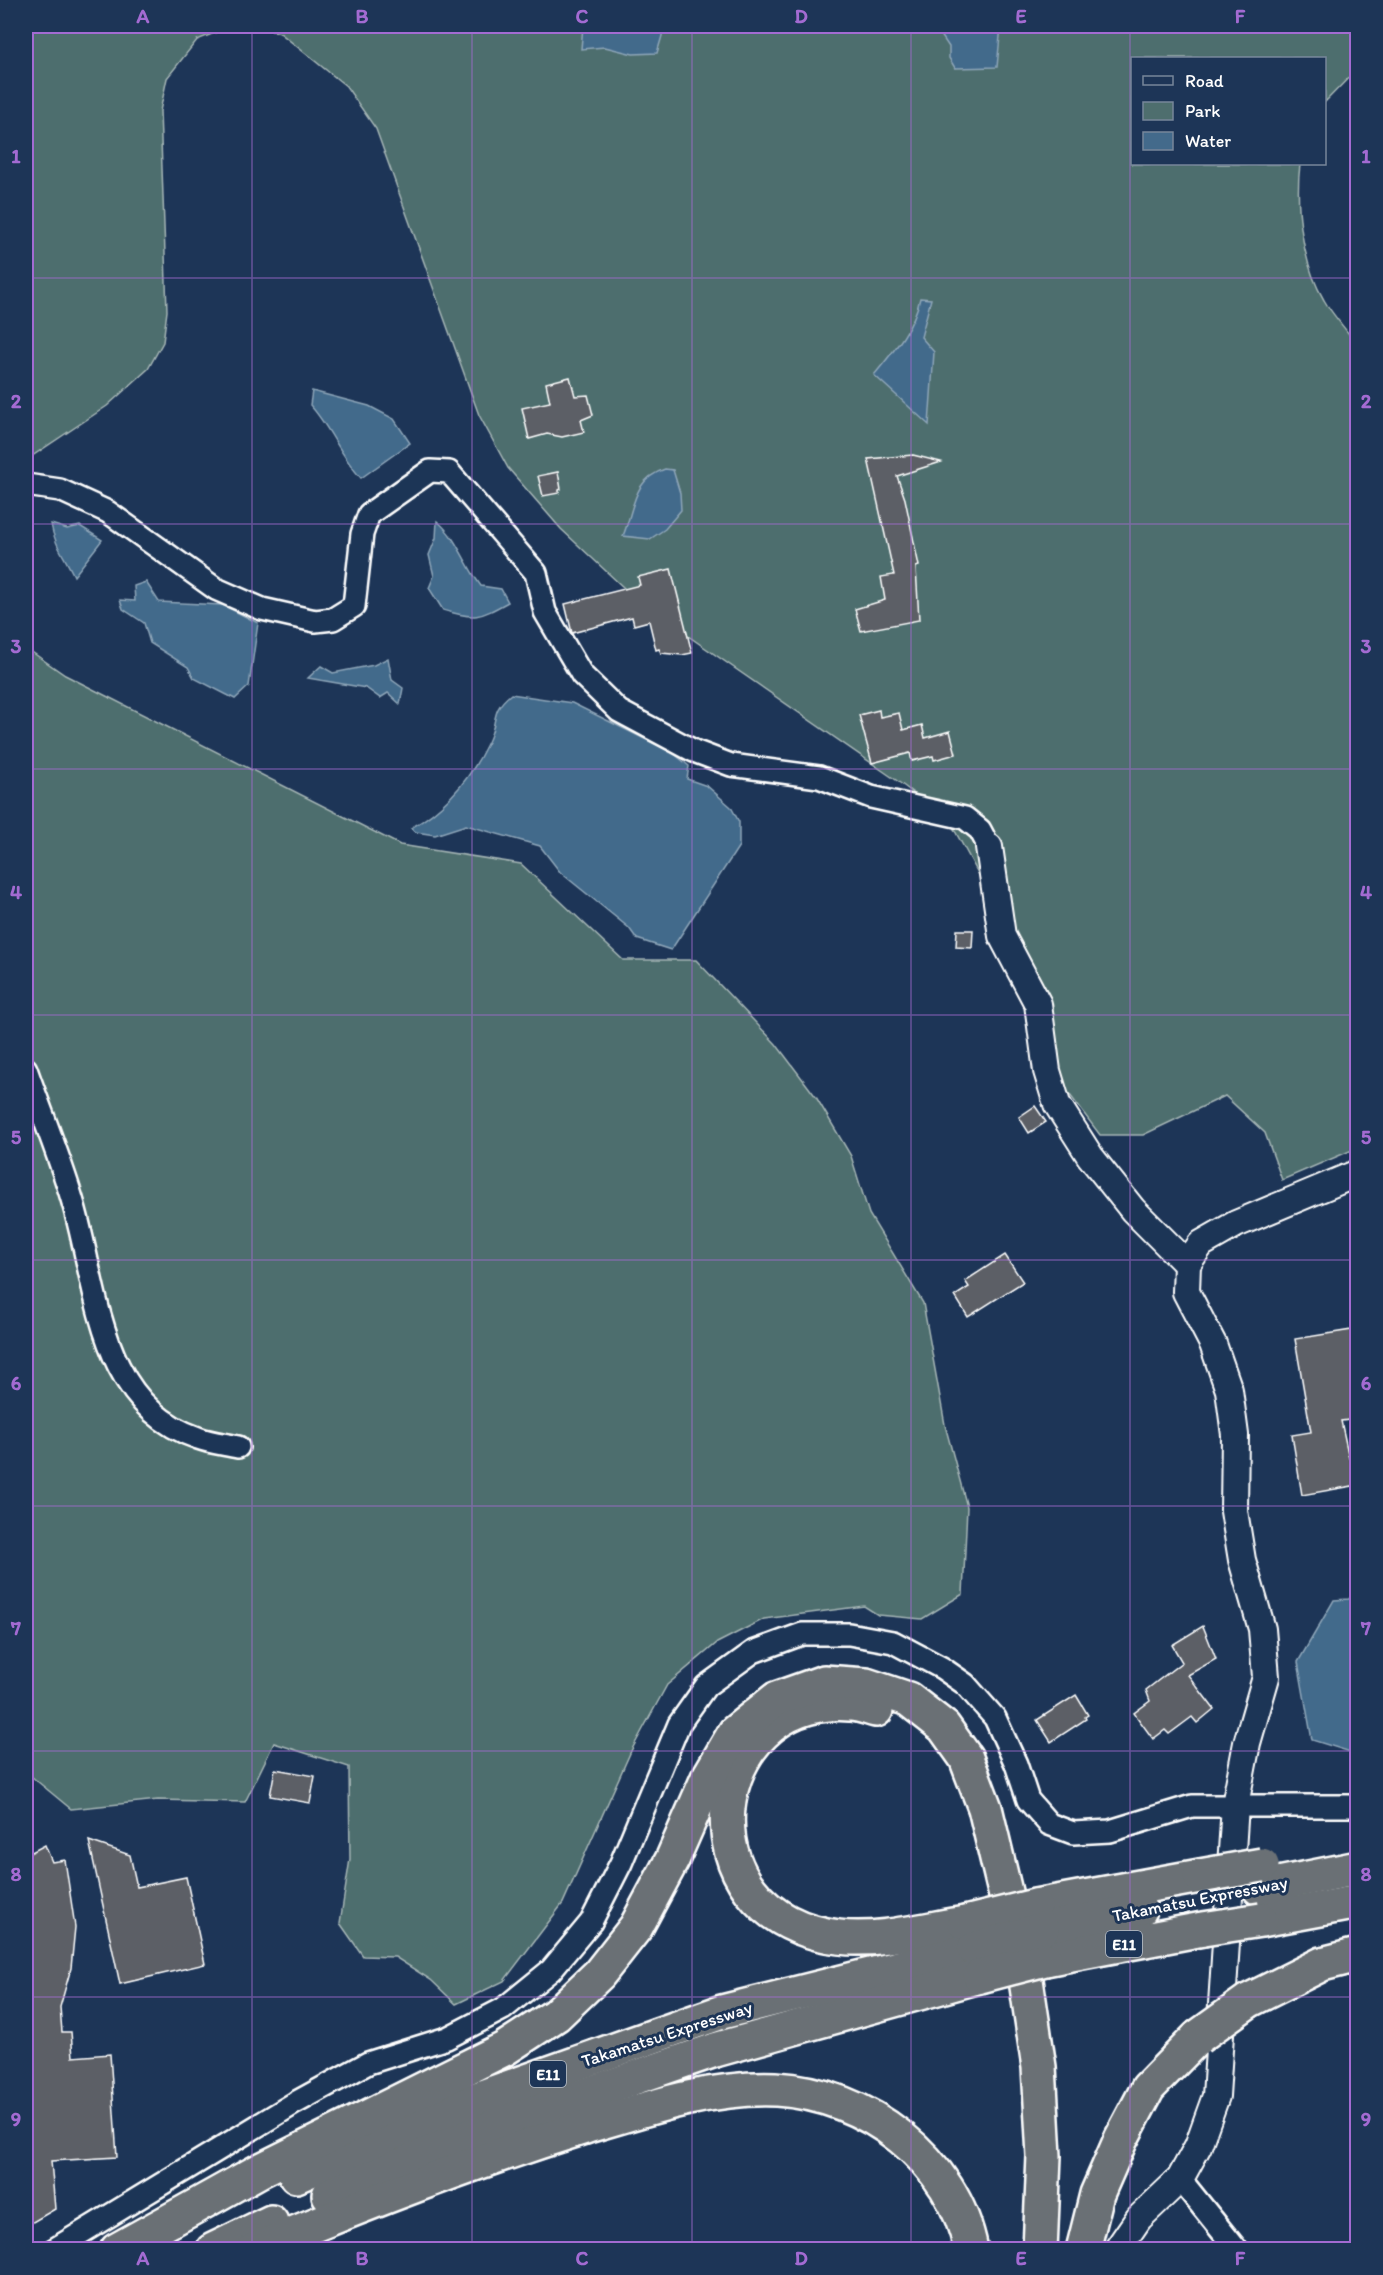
<svg xmlns="http://www.w3.org/2000/svg" width="1383" height="2275" font-family="Itim,sans-serif">
<rect width="100%" height="100%" fill="#1d3557"/>
<filter id="ink" filterUnits="userSpaceOnUse"><feTurbulence type="fractalNoise" baseFrequency=".0167" numOctaves="2"/><feDisplacementMap in="SourceGraphic" scale="12" xChannelSelector="R" yChannelSelector="G"/><feConvolveMatrix kernelMatrix="1 2 1 2 8 2 1 2 1" color-interpolation-filters="sRGB"/></filter>
<g filter="url(#ink)">
<!-- green -->
<g fill="#4e6e6e" stroke="#a6b6b6" stroke-width="1.5">
<path d="M26,26H232L197,40L167,78L160,111L167,311L163,342L148,369L107,406L26,460Z"/>
<path d="M256,26H1357V69L1325,102L1324,58H1132V164H1300C1295,206 1302,263 1324,300C1333,316 1347,330 1357,345V1148L1282,1180L1265,1133L1225,1096L1143,1135H1100L1049,1067V1003L949,820L896,780L639,602L561,529L508,468L479,415L376,129L346,86L280,33Z"/>
<path d="M26,648L65,675L400,845L521,864L623,960H696L776,1044L816,1097L851,1156L869,1214L923,1303L945,1425L967,1507L963,1594L922,1619L878,1615L864,1606L764,1619L717,1643L667,1685L631,1751L563,1903L504,1981L456,2004L431,1980L395,1957L363,1956L340,1923L350,1859L349,1767L274,1743L245,1802L158,1800L71,1809L26,1772Z"/>
</g>
<!-- water -->
<g fill="#436a8b" stroke="#8ea6b9" stroke-width="1.5">
<path d="M583,26H662V36L657,53L633,54L605,47L581,49Z"/>
<path d="M935,26H1001L997,67L955,68L949,58V47Z"/>
<path d="M920,298L931,299L921,337L934,352L929,425L874,375C893,352 914,328 920,298Z"/>
<path d="M312,391L369,406L394,419L410,443L361,478C340,455 330,427 310,405Z"/>
<path d="M665,469L673,470L680,493L681,510L665,529L650,539L623,536C635,507 632,480 665,469Z"/>
<path d="M437,521C457,537 465,565 481,586L501,589L508,602C479,618 475,620 443,610L429,588L434,576L429,555L436,538Z"/>
<path d="M51,524L67,529L80,526L102,540L74,576C65,557 54,544 51,524Z"/>
<path d="M146,582L159,602L223,605L258,623L249,686L235,699L194,678L188,667L150,643L144,623L123,609L120,600L135,601L134,586Z"/>
<path d="M388,658L392,680L403,688L400,704L388,693L380,698L366,688L308,678L321,666L333,673L374,665Z"/>
<path d="M511,694L572,703L673,753L689,766L687,779L707,786L731,807L739,822V846L671,950L637,939L629,928L560,872L540,846L466,825L435,835L416,832L411,828C446,808 471,778 488,742C499,720 489,712 511,694Z"/>
<path d="M1357,1589V1754L1312,1740L1298,1662L1334,1600L1349,1599Z"/>
</g>
<!-- building -->
<g fill="#5c5f66" stroke="#fff" stroke-width="1.5">
<path d="M570,377L575,396L588,395L593,415L581,420L584,432L562,437L547,434L529,439L522,408L550,402L546,383Z"/>
<path d="M913,455L941,462L897,476L905,499L919,566L916,567L919,620L861,631L855,609L885,600L881,577L894,575L868,459Z"/>
<path d="M558,472L561,489L559,490V493L543,496L538,476Z"/>
<path d="M671,569L692,653L682,655L661,653L659,649L656,650L649,621L634,625L632,617L572,633L565,604L640,585L638,577Z"/>
<path d="M879,710L880,717L899,713L903,730L922,725L925,738L950,731L956,754L934,760L933,756L912,761L910,753L872,763L859,715Z"/>
<path d="M957,930H973L972,948L956,947Z"/>
<path d="M1035,1106L1046,1122L1029,1133L1019,1117Z"/>
<path d="M1005,1255L1023,1282L968,1317L955,1296L969,1287L965,1281Z"/>
<path d="M1358,1329V1419L1341,1421L1349,1458L1358,1456V1485L1302,1495L1292,1435L1311,1432L1295,1339Z"/>
<path d="M1203,1626L1216,1659L1188,1675L1214,1709L1197,1723L1192,1717L1169,1734L1165,1730L1153,1739L1134,1713L1150,1701L1146,1690L1182,1662L1172,1645Z"/>
<path d="M1076,1695L1088,1715L1085,1717L1086,1719L1051,1742L1037,1720Z"/>
<path d="M275,1769L315,1776L310,1803L270,1796Z"/>
<path d="M89,1841L130,1855L137,1887L186,1877L205,1964L120,1984Z"/>
<path d="M45,1845L52,1862L65,1860L75,1927L71,1968L60,2007L62,2032H71L73,2057L110,2054L117,2157L51,2161L55,2209L26,2226V1855Z"/>
</g>
<g fill="none" stroke-linecap="round" stroke-linejoin="round">
<!-- minor casing -->
<g stroke="#fff" stroke-width="26">
<g id="minor">
<path d="M26,485L60,490L108,512L216,589L262,609L315,621L333,619L354,606L362,534L369,514L430,471L449,472L536,573L545,612L582,675L619,711L694,751L731,765L819,777L871,797L965,818L980,830L989,847"/>
<path d="M26,1069C41,1112 59,1155 72,1199C98,1284 97,1404 198,1438C211,1443 225,1444 238,1447"/>
<path d="M1180,2179L1237,2250"/>
<path d="M53,2250L295,2103L368,2063L447,2038L503,2009L551,1970L591,1922L621,1863L679,1724L706,1686L753,1652L802,1634H849L893,1642L942,1668L965,1684L995,1718L1016,1764L1028,1800L1049,1824L1073,1833L1110,1831L1192,1806H1358"/>
</g>
</g>
<!-- tertiary casing -->
<g stroke="#fff" stroke-width="30">
<g id="tertiary">
<path d="M989,847L1002,936L1038,1004L1047,1071L1057,1104L1090,1156L1133,1210L1187,1264"/>
<path d="M1117,2250L1139,2218L1180,2179L1198,2146L1216,2096L1235,1805L1247,1743L1266,1677L1262,1629L1242,1560L1234,1511L1235,1435L1229,1390L1213,1344L1186,1292L1187,1264L1201,1244L1236,1224L1358,1173"/>
</g>
</g>
<!-- motorway casing -->
<g stroke="#fff" stroke-width="38">
<g id="motorway">
<path d="M876,1710C868,1708 858,1704 850,1704C704,1693 674,1917 839,1937C878,1942 926,1929 965,1923"/>
<path d="M1259,1888L1358,1868"/>
<path d="M1035,1906L1200,1876"/>
<path d="M1261,1920L1358,1902"/>
<path d="M1042,1929L1140,1910"/>
<path d="M1045,1959L1203,1929"/>
<path d="M1248,2001L1322,1964L1358,1955"/>
<path d="M296,2176L465,2103L722,2012L974,1949"/>
<path d="M329,2195L494,2126L715,2050L980,1976"/>
<path d="M117,2250L259,2171L504,2049L556,2015L599,1974L636,1927L672,1860L708,1778L735,1732L776,1699L824,1682L866,1685L908,1699L944,1727L966,1758L985,1808L1026,1980L1039,2067L1044,2156L1040,2250"/>
<path d="M213,2250L271,2222"/>
<path d="M254,2250C363,2204 473,2162 585,2127C645,2109 712,2086 776,2089C866,2094 954,2159 971,2250"/>
<path d="M1083,2250L1097,2194L1121,2139L1148,2088L1198,2037"/>
</g>
</g>
<!-- minor -->
<use href="#minor" stroke="#1d3557" stroke-width="21"/>
<!-- tertiary -->
<use href="#tertiary" stroke="#1d3557" stroke-width="26"/>
<!-- motorway -->
<use href="#motorway" stroke="#6a7074" stroke-width="33"/>
<!-- motorway-bridge casing -->
<g stroke="#fff" stroke-width="38" stroke-linecap="butt">
<g id="motorway-bridge">
<path d="M1200,1876L1262,1865"/>
<path d="M965,1923L1035,1906"/>
<path d="M1203,1929L1261,1920"/>
<path d="M974,1949L1042,1929"/>
<path d="M980,1976L1045,1959"/>
<path d="M1198,2037L1248,2001"/>
</g>
</g>
<!-- motorway-bridge -->
<use href="#motorway-bridge" stroke="#6a7074" stroke-width="33"/>
</g>
</g>
<!-- grid -->
<path fill="none" stroke="#a36bd2" stroke-width="1.5" stroke-opacity="0.55" d="M252,26V2250M472,26V2250M692,26V2250M911,26V2250M1130,26V2250M26,278H1358M26,524H1358M26,769H1358M26,1015H1358M26,1260H1358M26,1506H1358M26,1751H1358M26,1997H1358"/>
<g text-anchor="middle" dominant-baseline="central" stroke-width="6" stroke-linejoin="round" paint-order="stroke">
<!-- shield labels -->
<g fill="#1d3557" stroke="#bbc2cd" stroke-width="1.5">
<rect x="1106" y="1931" width="36" height="26" rx="4.5"/>
<rect x="530" y="2061" width="36" height="26" rx="4.5"/>
</g>
<g font-size="16" font-weight="bold" fill="#fff">
<text x="1124" y="1944">E11</text>
<text x="548" y="2074">E11</text>
</g>
<!-- street labels -->
<g font-size="18" fill="#fff" stroke="#1d3557">
<text transform="translate(1200 1899) rotate(-11)">Takamatsu Expressway</text>
<text transform="translate(667 2034) rotate(-18)">Takamatsu Expressway</text>
</g>
</g>
<!-- margin -->
<rect width="1383" height="2275" fill="none" stroke="#1d3557" stroke-width="66"/>
<!-- legend -->
<rect x="1131" y="57" width="195" height="108" fill="#1d3557" stroke="#77869a" stroke-width="1.5"/>
<rect x="1143" y="76" width="30" height="9" fill="#1d3557" stroke="#77869a" stroke-width="1.5"/>
<text x="1185" y="87" font-size="18" fill="#ffffff">Road</text>
<rect x="1143" y="102" width="30" height="18" fill="#4e6e6e" stroke="#77869a" stroke-width="1.5"/>
<text x="1185" y="117" font-size="18" fill="#ffffff">Park</text>
<rect x="1143" y="132" width="30" height="18" fill="#436a8b" stroke="#77869a" stroke-width="1.5"/>
<text x="1185" y="147" font-size="18" fill="#ffffff">Water</text>
<rect x="33" y="33" width="1317" height="2209" fill="none" stroke="#a36bd2" stroke-width="2"/>
<g font-size="20" text-anchor="middle" font-weight="bold" fill="#a36bd2">
<text x="143" y="23">A</text>
<text x="362" y="23">B</text>
<text x="582" y="23">C</text>
<text x="801" y="23">D</text>
<text x="1021" y="23">E</text>
<text x="1240" y="23">F</text>
<text x="16" y="163">1</text>
<text x="1366" y="163">1</text>
<text x="16" y="408">2</text>
<text x="1366" y="408">2</text>
<text x="16" y="653">3</text>
<text x="1366" y="653">3</text>
<text x="16" y="899">4</text>
<text x="1366" y="899">4</text>
<text x="16" y="1144">5</text>
<text x="1366" y="1144">5</text>
<text x="16" y="1390">6</text>
<text x="1366" y="1390">6</text>
<text x="16" y="1635">7</text>
<text x="1366" y="1635">7</text>
<text x="16" y="1881">8</text>
<text x="1366" y="1881">8</text>
<text x="16" y="2126">9</text>
<text x="1366" y="2126">9</text>
<text x="143" y="2265">A</text>
<text x="362" y="2265">B</text>
<text x="582" y="2265">C</text>
<text x="801" y="2265">D</text>
<text x="1021" y="2265">E</text>
<text x="1240" y="2265">F</text>
</g>
</svg>
